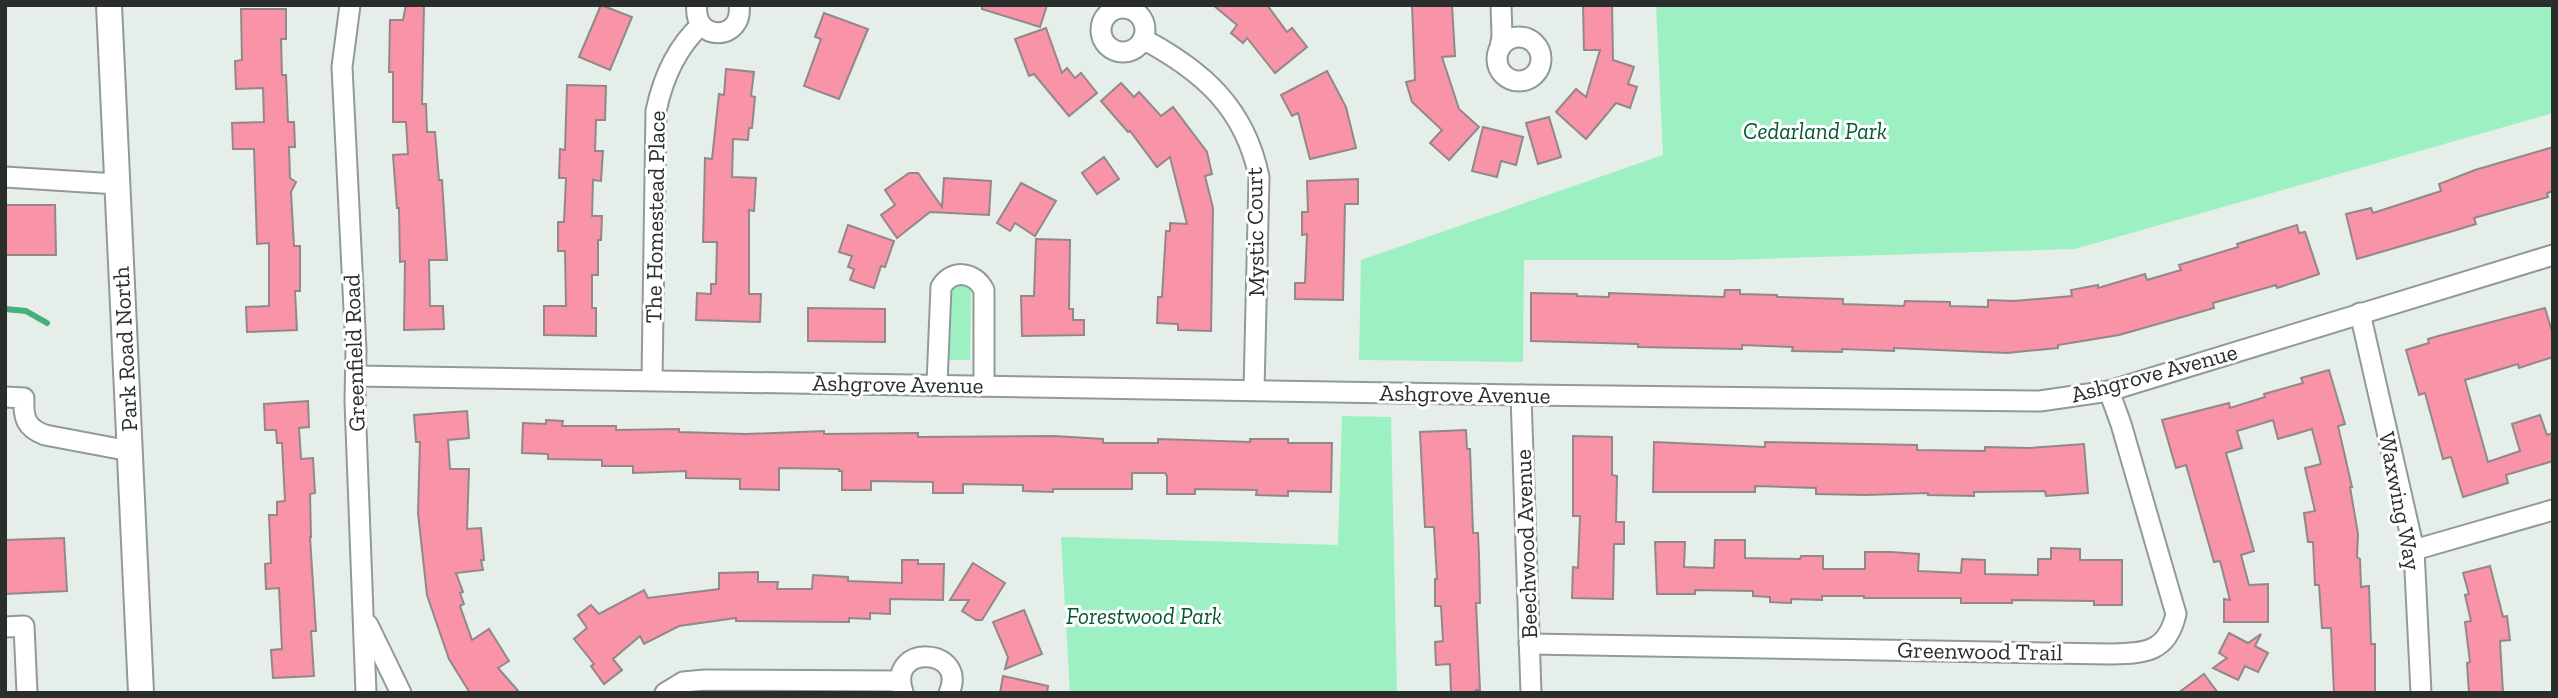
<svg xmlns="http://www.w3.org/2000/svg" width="2558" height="698" font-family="'Zilla Slab',serif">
<rect width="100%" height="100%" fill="#e5eee8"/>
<!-- green -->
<g fill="#9df0c1">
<path d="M1656,5H2553V113L2075,249L1726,260H1524L1523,362L1359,360L1361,260L1663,155Z"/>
<path d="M960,283L968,286L971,291L970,360H949L951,292L953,287Z"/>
<path d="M1342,416L1391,417L1397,693H1070L1061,537L1338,545Z"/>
</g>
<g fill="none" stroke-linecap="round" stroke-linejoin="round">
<!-- stream -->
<path stroke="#48ae7b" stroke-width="6" d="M5,309L26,311L47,323"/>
</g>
<!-- building -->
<g fill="#f893a8" stroke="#928889" stroke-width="2">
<path d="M406,5H424L422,104H426L427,132H435L439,180H442L447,260H429L430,306H443L444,329L404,330L405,261L400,262L399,208H397L393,155L408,154L406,122H393V72H389L390,20H403Z"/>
<path d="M601,5L632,17L610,70L579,57Z"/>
<path d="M982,5H1047L1040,27L982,9Z"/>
<path d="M1213,5H1267L1287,32L1292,28L1307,47L1275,73L1247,38L1243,43L1231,33L1237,25Z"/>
<path d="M1412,5H1452L1455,56L1442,57L1459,109L1479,127L1449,160L1430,143L1442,130L1412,102L1406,82L1415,80Z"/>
<path d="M1583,5H1612L1613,60L1634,67L1628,84L1637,87L1630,108L1616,103L1586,139L1556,112L1576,89L1586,97L1600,50H1584Z"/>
<path d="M241,9H286V39H281L282,75H286L288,122H294L295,147H289L290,178L296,182L291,192L294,246H300V291H295L297,330L247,332L246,307L269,306V243L257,244L254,149H233L232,123L264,122L263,88L236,89L235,61L242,60Z"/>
<path d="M824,13L868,29L839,99L804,86L821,39L815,37Z"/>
<path d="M1046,28L1062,73L1067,68L1075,78L1081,73L1097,93L1069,116L1034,74L1029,76L1015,39Z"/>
<path d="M726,69L754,72L751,96L755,97L752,128H749L748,140L733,139L732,177L756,178L754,211L749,210V294H761L760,322L696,320L697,293L711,294V284H716L717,242H703L705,158L712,159L719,94L724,95Z"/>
<path d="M1327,71L1346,107L1356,148L1310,159L1298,113L1292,116L1281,95Z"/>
<path d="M1121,83L1134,97L1139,92L1161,116L1173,107L1207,152L1212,174L1205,176L1213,208L1211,331L1178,330V324L1157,323L1158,297H1162L1166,231H1170V223L1187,224L1170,157L1157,167L1130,131L1128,132L1101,101Z"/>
<path d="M567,85L606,86L605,120H596L595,151H603L601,181L593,180L592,216H602L601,240H598V275H592V308H596V336L544,335V306H566L565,251H558V222H564L566,178H559L560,149L565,150Z"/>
<path d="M1549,117L1561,157L1538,164L1526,123Z"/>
<path d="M1483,127L1523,137L1516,165L1501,161L1497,177L1472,171Z"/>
<path d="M2553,147V191L2547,193L2548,197L2474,218L2476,224L2453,231L2357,259L2346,214L2371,208L2373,213L2441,191L2439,184L2475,170Z"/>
<path d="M1104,157L1119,179L1097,194L1082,173Z"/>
<path d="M909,173H918L942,207L944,178L991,181L989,215L930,212L897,238L881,215L895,205L885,190Z"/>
<path d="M1358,179V204H1345L1343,300L1295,299V283H1305L1307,234L1302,235V212H1308L1307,181Z"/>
<path d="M1021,183L1056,201L1035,236L1015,223L1010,231L997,223Z"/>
<path d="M5,205H55L56,255H5Z"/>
<path d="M848,225L894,241L885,267L881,266L874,288L850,280L854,269L848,267L852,256L839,252Z"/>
<path d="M2297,225L2299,233L2305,232L2319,274L2277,288L2276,285L2213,303L2214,308L2119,335L2058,345V348L2007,353L1894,348V351L1842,349V352L1792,351L1793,347L1742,345V349L1638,347V344L1531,341V293L1577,294V296L1609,297V293L1724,297L1725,290H1740V294L1777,295V297L1843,299V304L1904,306L1905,301L1950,302V306L1988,307V300L2014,301L2072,296L2071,290L2098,285V288L2145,274L2147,280L2181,270L2179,265L2238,247L2237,244Z"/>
<path d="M1036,239L1070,240L1069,309H1073V320H1084V335L1022,336L1021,296H1034Z"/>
<path d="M808,308L885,309V342L808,341Z"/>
<path d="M2545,308L2553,335V357L2519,368L2518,364L2465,380L2488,462L2520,451L2512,424L2540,415L2547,435L2553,433V461L2506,475L2508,483L2463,497L2451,457L2443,459L2425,393L2419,395L2406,350L2429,343L2428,339L2442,335Z"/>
<path d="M2329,370L2345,424L2338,426L2352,487H2350L2358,534L2357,557L2360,559L2361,587L2369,586L2371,644H2375V693H2334L2331,628H2322L2319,585H2315L2313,542H2308L2304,513L2315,511L2305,468L2321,464L2312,429L2278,439L2273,420L2237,431L2242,448L2226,453L2254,551L2241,555L2249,585L2268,584V622H2224V599L2230,600L2220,561L2214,562L2186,465L2176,468L2162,420L2229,403L2230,408L2265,397L2264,394L2303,383L2301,378Z"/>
<path d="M308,401L309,427L299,428L301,459L313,458L315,493L310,494L311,537H310L316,631H311L314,676L273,678L271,650L282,649L279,588L266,589L265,564L271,563L269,515H277V502L285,501L282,443H277L276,430H265L264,404Z"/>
<path d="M467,411L469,438L448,440L450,469H469L467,529L481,528L484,560H481L483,570L456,573L463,592L460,593L464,604L460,606L472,640L489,629L509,661L498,668L520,693H470L449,659L427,595L418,513L420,442H416L414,415Z"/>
<path d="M546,420L563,421L562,426H616V430L679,429V432L746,434L824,431V434L918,433V437L1054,436L1103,439V443H1158V439L1250,442V439H1288V443H1332L1331,492L1288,491V496L1256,495L1257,490L1195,489V494H1167V476L1165,473H1132V489H1053V492L1023,491V485L963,484V493H933V482L871,481V490H842V471H839V469L779,468V490L740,489V479L686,478V471L633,473V466H602V460L548,459V454L522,453L523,423L546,424Z"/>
<path d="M1466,430L1467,449H1470L1473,533H1478L1479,556L1480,603H1476L1480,690H1476L1477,693H1451L1450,664L1436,665L1435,642L1443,641L1441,606H1435V579H1437L1434,527H1425L1420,432Z"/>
<path d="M1573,436L1612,437V475L1617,476L1616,522H1624V544H1614L1613,599L1572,598L1573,567L1578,568L1580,516H1573Z"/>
<path d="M1654,442L1765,447V442L1917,445V450L1985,451V447L2030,448L2084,444L2088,493L2046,496L2045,491L1974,492V496L1928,495V493L1866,495L1816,494V488L1755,486V492H1653Z"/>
<path d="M64,538L67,591L5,594V540Z"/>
<path d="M1715,540H1745V558L1800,559L1801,556H1823V569H1865V552H1891L1919,554L1918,571L1961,573L1962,559L1985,560V574L2038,575V559H2051V548L2080,549V560H2122V605H2094V601L2012,600V603H1961V598H1864V596H1822V600L1791,599V603L1770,602V597L1753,596V591L1695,590V594H1657L1655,542H1685L1684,567L1714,568Z"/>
<path d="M902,560H918V564H944L943,600L890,599V614L870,613V619L849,618V622L736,621V618L679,626L644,644L640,636L613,659L622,670L604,684L591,666L594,664L574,639L587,628L578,615L591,605L599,614L644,590L648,598L719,589V573L758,572V582H778L777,589H812L813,575L848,577V581L902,583Z"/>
<path d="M973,563L1005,583L982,620H976L962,611L969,600H950Z"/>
<path d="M2490,566L2503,617L2507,616L2510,640L2500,641L2503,693H2469L2467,663L2470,662L2465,622L2471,621L2465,595L2469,594L2463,573Z"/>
<path d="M1024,610L1042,654L1005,669L1008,657L993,622Z"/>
<path d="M2229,633L2248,643L2261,634L2255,646L2268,653L2258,672L2245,666L2238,680L2213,668L2227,658L2219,653Z"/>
<path d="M2204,674L2218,693H2178Z"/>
<path d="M1003,676L1048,686L1047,693H1000Z"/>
</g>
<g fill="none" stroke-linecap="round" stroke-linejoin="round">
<!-- minor casing -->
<g stroke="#929a95" stroke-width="23">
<g id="minor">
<path d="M350,5L342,67L356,350L355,401L366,693"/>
<path d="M697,5C692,42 744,42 739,5"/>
<circle cx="1123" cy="30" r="22"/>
<circle cx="1519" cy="59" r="22"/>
<path d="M1143,39C1203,71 1245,108 1259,177L1254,390"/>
<path d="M1500,48L1502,36L1501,5"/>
<path d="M5,177L117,184"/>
<path d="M2360,313L2414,550L2421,693"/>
<path d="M356,376L1521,395L2040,401L2109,391L2553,255"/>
<path d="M652,380L656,111C663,78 676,48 701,25"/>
<path d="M937,384L941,287C952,269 974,271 984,290V386"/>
<path d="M1521,395L1531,693"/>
<path d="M5,397L24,398C23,418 26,428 45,435L130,451"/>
<path d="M2414,550L2553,510"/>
<path d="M368,625L401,693"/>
<path d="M5,627L24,626L27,693"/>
<path d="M1529,644L2110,654C2145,653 2167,653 2176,614L2121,424L2109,391"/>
<path d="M903,692C886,643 969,647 949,693"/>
<path d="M665,693L683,682L705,680L900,681"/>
</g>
</g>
<!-- major casing -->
<g stroke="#929a95" stroke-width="28">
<path id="major" d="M109,5L141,693"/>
</g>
<!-- minor -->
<use href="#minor" stroke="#fff" stroke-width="19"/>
<!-- major -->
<use href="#major" stroke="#fff" stroke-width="24"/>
</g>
<g text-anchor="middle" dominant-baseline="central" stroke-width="6" stroke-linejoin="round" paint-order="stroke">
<!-- park labels -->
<g font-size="23" font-style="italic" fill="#055735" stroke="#fff">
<text x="1815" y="131">Cedarland Park</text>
<text x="1144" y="616">Forestwood Park</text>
</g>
<!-- street labels -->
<g font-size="23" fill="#2a2e2b" stroke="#fff">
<text transform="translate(655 217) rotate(-89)">The Homestead Place</text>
<text transform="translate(1255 232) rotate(-91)">Mystic Court</text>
<text transform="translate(125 349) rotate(-93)">Park Road North</text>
<text transform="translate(354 353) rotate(-92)">Greenfield Road</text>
<text transform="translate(2154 373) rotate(-15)">Ashgrove Avenue</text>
<text transform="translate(898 384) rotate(1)">Ashgrove Avenue</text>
<text transform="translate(1465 394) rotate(1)">Ashgrove Avenue</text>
<text transform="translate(2400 501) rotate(79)">Waxwing Way</text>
<text transform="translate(1526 544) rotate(-92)">Beechwood Avenue</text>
<text transform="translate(1980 651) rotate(1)">Greenwood Trail</text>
</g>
</g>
<!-- border -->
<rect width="2558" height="698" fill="none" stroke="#2a2e2b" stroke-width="14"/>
</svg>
